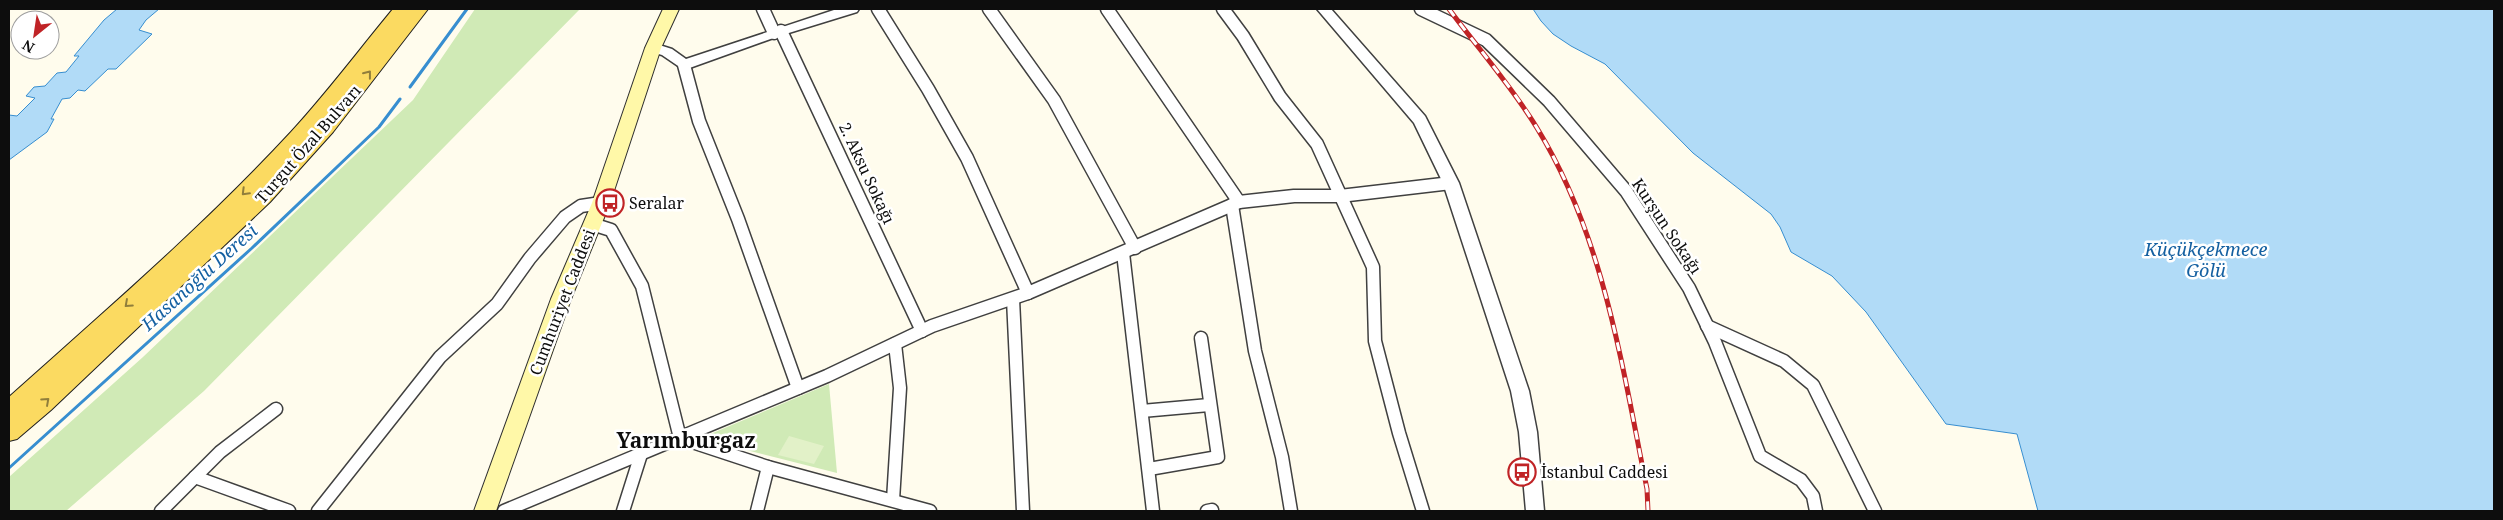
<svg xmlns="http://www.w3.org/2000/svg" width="2503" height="520" font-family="'Noto Serif',serif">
<rect width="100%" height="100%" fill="#fffced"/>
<!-- green -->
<g fill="#d0eab6">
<path d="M475,9H580L204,391L66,511H9V477L143,357L413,100Z"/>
<path d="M829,384L837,473L711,441L708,435Z"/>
</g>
<!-- pitch -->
<path fill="#e2f1c8" d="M789,436L824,446L814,464L778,455Z"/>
<!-- water -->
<g fill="#b1dbf7" stroke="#378ed0">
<path d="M117,9H159L146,20L139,30L152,34L116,69H108L85,91L78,90L70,98L62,99L51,119H54L47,132L9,160V115L17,116L35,98L26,96L34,87L45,86L57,73L66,72L79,56H74L104,20Z"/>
<path d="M1533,9H2494V511H2038L2017,434L1946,424L1866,312L1832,276L1791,252L1780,227L1771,214L1693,153L1605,64L1571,46L1553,34L1541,21Z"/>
</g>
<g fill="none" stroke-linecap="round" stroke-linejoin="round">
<!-- stream -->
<g stroke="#378ed0" stroke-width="3">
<path d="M410,87L467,9"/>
<path d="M9,468L252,248L379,127L400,99"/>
</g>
<!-- minor casing -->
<g stroke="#404040" stroke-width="15">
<g id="minor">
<path d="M763,9L774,33"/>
<path d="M878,9L928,89L967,158L1028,293"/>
<path d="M989,9L1054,100L1135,248"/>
<path d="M1107,9L1239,202"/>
<path d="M1223,9L1243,36L1280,97L1317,144L1373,267L1375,341L1399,433L1423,511"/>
<path d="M1421,9L1486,40L1549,101L1626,191L1689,288L1715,342L1760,456L1801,480L1813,496L1816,511"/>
<path d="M781,31L922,331"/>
<path d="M684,65L699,121L738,219L798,388"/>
<path d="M1232,205L1255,351L1282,457L1291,511"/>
<path d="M592,224L611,230L642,286L680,438L768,467L930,511"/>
<path d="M1123,253L1153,511"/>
<path d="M1013,299L1023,511"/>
<path d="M1707,326L1784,361L1813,385L1875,511"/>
<path d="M1142,411L1209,405"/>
<path d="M1149,469L1218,457L1201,338"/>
<path d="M195,477L289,511"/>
<path d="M893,500L900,388L895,344"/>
<path d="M161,511L220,452L276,409"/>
<path d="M318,511L440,357L497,304L530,258L565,217L581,206L601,203"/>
<path d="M504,511L827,376L932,326L1028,293L1239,202L1294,196H1340L1451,183"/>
<path d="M623,511L642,451"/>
<path d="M757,511L768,467"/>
<path d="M1207,511L1212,510"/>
</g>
</g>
<!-- tertiary casing -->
<g stroke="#404040" stroke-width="3">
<g id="tertiary">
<path d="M837,9H859L857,12L779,36L684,70L662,55L648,51L646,48L653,43L672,49L686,59Z"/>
<path d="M1317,9H1331L1425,116L1459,183L1529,391L1537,432L1544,511H1526L1519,432L1511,391L1443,183L1414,123Z"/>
</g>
</g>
<!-- secondary casing -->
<g stroke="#2f2f2f" stroke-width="2">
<path id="secondary" d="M663,9H679L661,48L610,203L571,299L496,511H474L551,299L592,203L645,48Z"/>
</g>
<!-- primary casing -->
<g stroke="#1e1e1e" stroke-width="2">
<path id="primary" d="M393,9H428L333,132L270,202L51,410L17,439L9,441V397C105,311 203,227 291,132C327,93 359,50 393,9Z"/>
</g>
<!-- minor -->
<use href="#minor" stroke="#fff" stroke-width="12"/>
<!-- tertiary -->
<use href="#tertiary" fill="#fff" fill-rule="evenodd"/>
<!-- secondary -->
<use href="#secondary" fill="#fff8a8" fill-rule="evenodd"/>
<!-- primary -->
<use href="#primary" fill="#fbda61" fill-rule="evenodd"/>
<!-- rail casing -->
<g stroke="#c02326" stroke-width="5">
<path id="rail" d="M1449,9C1477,47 1513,88 1537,128C1604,237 1622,366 1647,489L1648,511"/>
</g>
<!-- rail -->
<use href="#rail" stroke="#fff" stroke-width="3" stroke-dasharray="9" stroke-linecap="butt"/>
</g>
<!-- one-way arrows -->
<defs><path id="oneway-chevron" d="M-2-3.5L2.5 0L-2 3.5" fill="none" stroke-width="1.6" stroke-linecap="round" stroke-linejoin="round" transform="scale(1.25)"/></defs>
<g stroke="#907e3b">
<use href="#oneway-chevron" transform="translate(368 74) rotate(-52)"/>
<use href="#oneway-chevron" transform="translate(245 192) rotate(135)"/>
<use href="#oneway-chevron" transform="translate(128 304) rotate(138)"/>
<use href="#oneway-chevron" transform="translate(46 401) rotate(-42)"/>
</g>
<!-- icons -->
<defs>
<g id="bus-ring" transform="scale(1.4375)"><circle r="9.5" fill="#fff" stroke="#c02326" stroke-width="1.5"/><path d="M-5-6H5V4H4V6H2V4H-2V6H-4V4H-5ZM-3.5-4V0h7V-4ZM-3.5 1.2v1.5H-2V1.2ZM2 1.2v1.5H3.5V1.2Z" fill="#c02326"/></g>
</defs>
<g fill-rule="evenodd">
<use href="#bus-ring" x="610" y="203"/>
<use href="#bus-ring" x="1522" y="472"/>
</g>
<g text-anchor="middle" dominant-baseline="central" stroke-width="5" stroke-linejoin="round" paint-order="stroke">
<!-- street labels -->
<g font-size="16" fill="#0d0d0d" stroke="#fff">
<text transform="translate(308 144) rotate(-49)">Turgut Özal Bulvarı</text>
<text transform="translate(867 173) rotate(65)">2. Aksu Sokağı</text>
<text transform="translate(1667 226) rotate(56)">Kurşun Sokağı</text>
<text transform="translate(562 302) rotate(-69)">Cumhuriyet Caddesi</text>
</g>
<!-- poi labels -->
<g font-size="16" fill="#0d0d0d" stroke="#fff" text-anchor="start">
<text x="629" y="203">Seralar</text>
<text x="1541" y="472">İstanbul Caddesi</text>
</g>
<!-- water labels -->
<g font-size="18" font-style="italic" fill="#1460a1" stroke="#fff">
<text x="2206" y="249">Küçükçekmece<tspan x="2206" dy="21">Gölü</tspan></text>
<text transform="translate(199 277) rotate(-42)">Hasanoğlu Deresi</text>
</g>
<!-- district labels -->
<g font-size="21" font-weight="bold" fill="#0d0d0d" stroke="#fff">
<text x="686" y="440">Yarımburgaz</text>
</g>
</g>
<!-- border -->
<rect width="2503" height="520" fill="none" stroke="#0d0d0d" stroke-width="20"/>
<!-- north arrow -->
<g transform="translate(35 35) rotate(210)"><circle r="24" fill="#ffffff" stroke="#9e9e9e"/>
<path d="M0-4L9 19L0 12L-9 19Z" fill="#c02326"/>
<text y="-8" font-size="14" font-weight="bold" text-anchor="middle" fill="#0d0d0d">N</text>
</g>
</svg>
